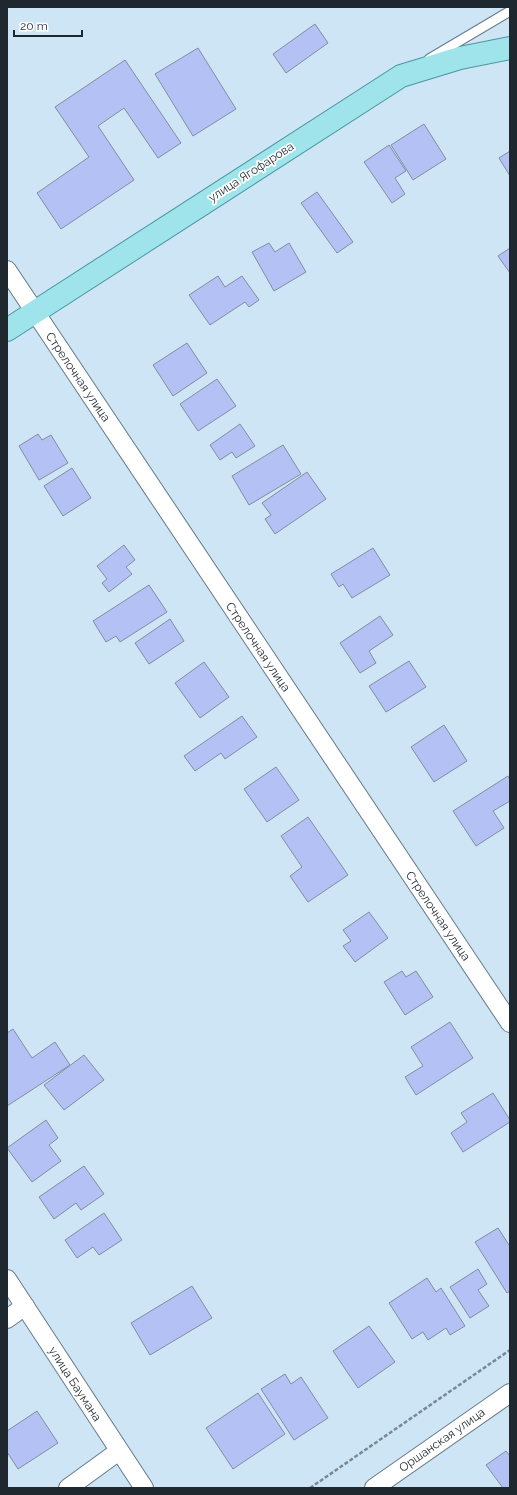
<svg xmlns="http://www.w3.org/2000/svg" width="517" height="1495" font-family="Raleway,sans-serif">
<rect width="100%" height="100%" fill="#cee5f6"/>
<!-- building -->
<g fill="#b3c1f5" stroke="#858ba1">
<path d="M315,24L328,43L286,73L273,54Z"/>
<path d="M198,48L236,109L193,136L155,74Z"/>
<path d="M125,60L181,143L158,158L124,108L98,126L134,180L61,229L37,193L89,157L55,107Z"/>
<path d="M424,124L446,159L413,180L391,145Z"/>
<path d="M389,145L406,171L395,178L405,194L392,203L364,162Z"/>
<path d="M510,151V176L499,158Z"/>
<path d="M317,192L353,242L337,253L301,203Z"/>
<path d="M269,243L275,252L289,243L306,272L274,291L252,252Z"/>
<path d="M510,248V273L498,256Z"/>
<path d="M218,276L225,287L242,276L259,300L249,307L245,302L210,325L189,295Z"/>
<path d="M187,343L207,373L173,396L153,365Z"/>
<path d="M217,379L236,406L198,431L180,404Z"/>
<path d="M240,424L255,446L236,458L232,452L220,460L210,445Z"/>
<path d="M38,434L42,440L51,435L68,463L39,480L19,446Z"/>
<path d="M283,445L301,474L249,505L232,476Z"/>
<path d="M72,468L91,498L63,516L44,486Z"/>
<path d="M307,472L326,499L275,534L265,519L271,515L262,503Z"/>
<path d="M124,545L135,560L126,567L132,574L109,592L102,583L107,579L97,566Z"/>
<path d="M373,548L390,575L352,598L343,584L339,587L331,574Z"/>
<path d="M149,585L167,612L120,642L116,636L106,642L93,621Z"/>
<path d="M380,616L393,635L369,651L376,663L360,673L340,643Z"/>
<path d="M170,619L184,641L149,664L135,643Z"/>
<path d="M409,661L426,687L386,712L369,686Z"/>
<path d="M204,662L229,697L200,718L175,683Z"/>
<path d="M242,716L257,737L225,759L221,753L195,771L184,756Z"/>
<path d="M444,725L467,761L434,782L411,747Z"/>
<path d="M276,767L299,800L267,822L244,789Z"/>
<path d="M508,776L510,780V801L493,811L504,828L476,846L453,811Z"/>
<path d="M308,817L348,875L308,902L290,876L302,867L281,836Z"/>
<path d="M369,912L388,938L355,962L343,946L351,941L343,930Z"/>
<path d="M402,971L406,977L416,971L433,997L405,1015L384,982Z"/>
<path d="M450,1022L473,1058L416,1095L405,1077L423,1066L411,1047Z"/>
<path d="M13,1029L32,1058L55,1042L70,1065L7,1106V1033Z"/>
<path d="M84,1055L104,1080L64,1110L44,1085Z"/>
<path d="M493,1093L510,1120V1122L463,1152L451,1133L467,1122L461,1113Z"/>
<path d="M46,1120L58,1138L49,1145L61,1161L32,1182L7,1148Z"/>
<path d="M84,1166L104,1194L81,1210L76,1203L54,1219L39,1197Z"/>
<path d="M104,1213L122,1240L99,1255L93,1247L77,1258L65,1240Z"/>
<path d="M498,1228L509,1245H510V1291L507,1293L475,1242Z"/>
<path d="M478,1269L487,1284L478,1290L489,1306L470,1318L450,1287Z"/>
<path d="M427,1278L436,1292L441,1288L465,1326L450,1335L446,1328L428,1340L423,1332L412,1339L389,1303Z"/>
<path d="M192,1286L212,1318L150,1355L131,1323Z"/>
<path d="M369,1326L395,1362L358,1388L333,1351Z"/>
<path d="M285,1374L291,1384L301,1377L328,1418L294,1440L261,1389Z"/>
<path d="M258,1393L285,1434L233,1469L206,1428Z"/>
<path d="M37,1411L58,1443L18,1469L7,1452V1431Z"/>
<path d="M506,1451L510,1456V1488H503L486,1465Z"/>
</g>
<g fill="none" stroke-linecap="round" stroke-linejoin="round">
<!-- lane casing -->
<g stroke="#657a89" stroke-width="11">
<path id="lane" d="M429,59L510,11"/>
</g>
<!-- street casing -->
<g stroke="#657a89" stroke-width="20">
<g id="street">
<path d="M7,270L510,1023"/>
<path d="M7,1279L144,1488"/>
<path d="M7,1319L25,1306"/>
<path d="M68,1488L119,1451"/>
<path d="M374,1488L510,1393"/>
</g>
</g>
<!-- primary casing -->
<g stroke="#4996a0" stroke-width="24">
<path id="primary" d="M7,330L401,76L460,58L510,48"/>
</g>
<!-- path -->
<path stroke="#788994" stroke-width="2.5" stroke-dasharray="4 2" stroke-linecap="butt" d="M310,1488L510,1350"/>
<!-- lane -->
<use href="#lane" stroke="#fff" stroke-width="9"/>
<!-- street -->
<use href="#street" stroke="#fff" stroke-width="18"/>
<!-- primary -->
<use href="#primary" stroke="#a0e4eb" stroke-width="22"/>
</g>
<g text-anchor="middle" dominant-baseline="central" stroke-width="3.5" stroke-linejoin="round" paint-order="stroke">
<!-- street labels -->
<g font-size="12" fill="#1f282e" stroke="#fff">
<text transform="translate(251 172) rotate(-33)">улица Ягофарова</text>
<text transform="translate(78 377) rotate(56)">Стрелочная улица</text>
<text transform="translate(258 647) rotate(56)">Стрелочная улица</text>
<text transform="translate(438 916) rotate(56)">Стрелочная улица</text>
<text transform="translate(75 1384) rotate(57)">улица Баумана</text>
<text transform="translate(442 1440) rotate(-35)">Оршанская улица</text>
</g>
</g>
<!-- border -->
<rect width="517" height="1495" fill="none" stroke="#1f282e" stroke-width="16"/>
<!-- scale -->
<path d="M14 30v6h68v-6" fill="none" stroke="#1f282e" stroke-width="2"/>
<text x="20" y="30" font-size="12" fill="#1f282e" stroke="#ffffff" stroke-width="3" paint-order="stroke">20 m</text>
</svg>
